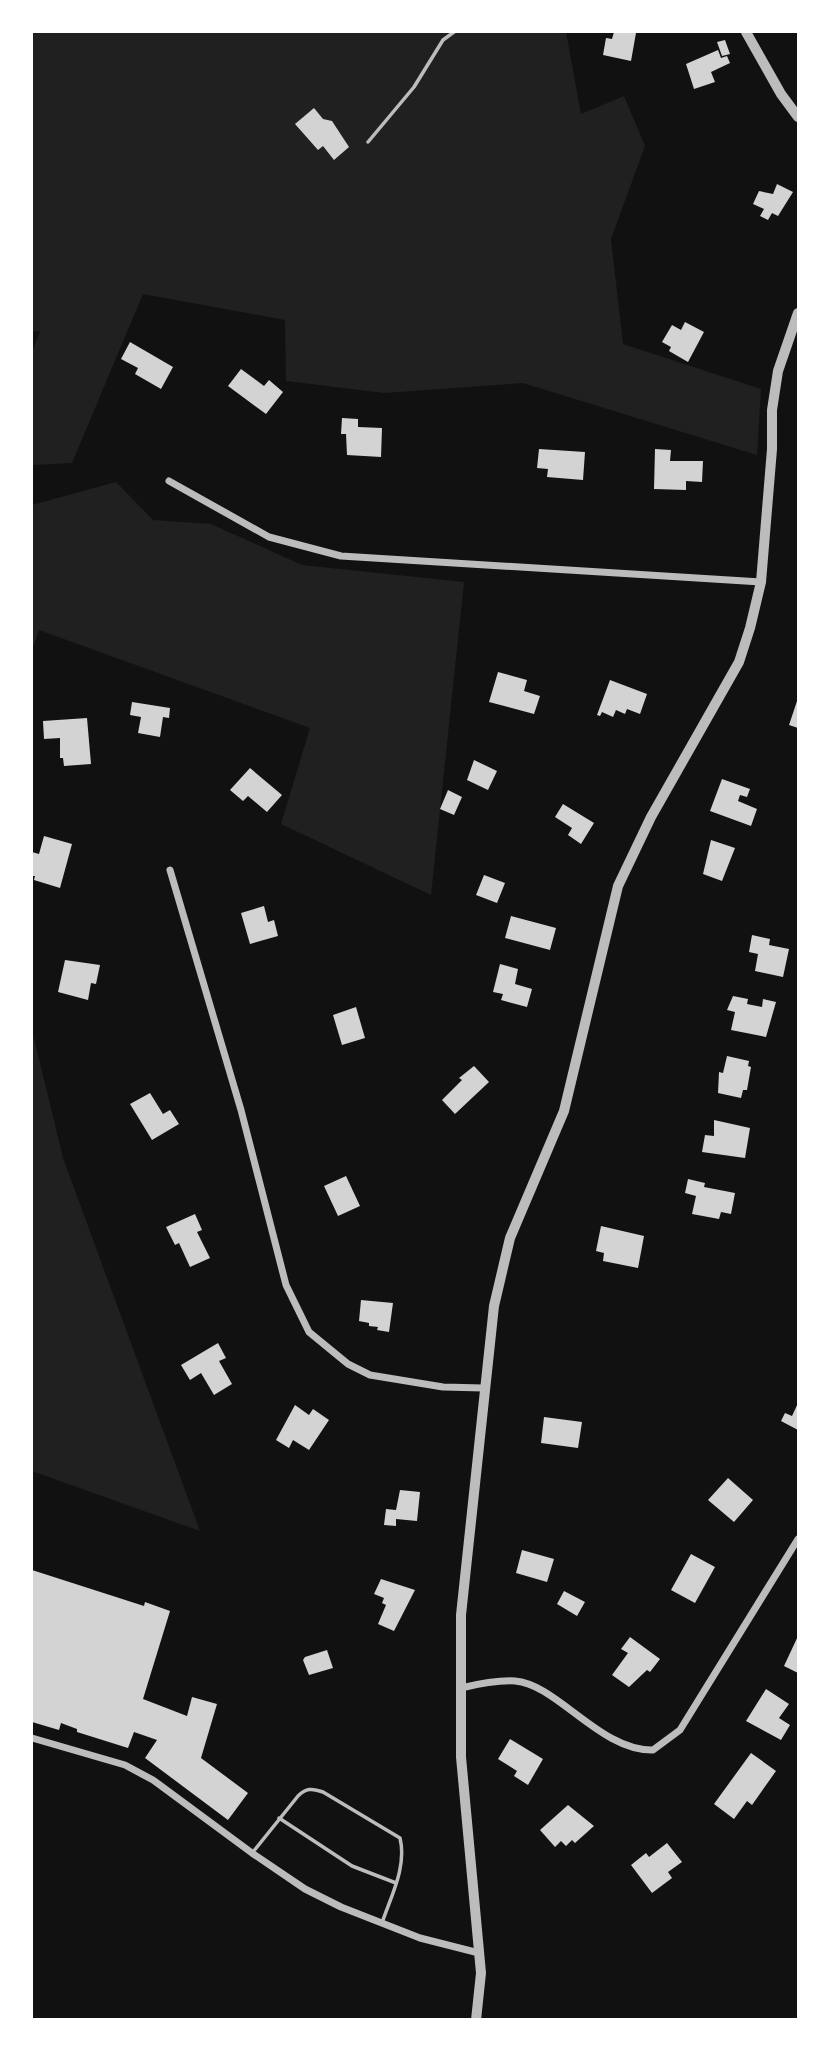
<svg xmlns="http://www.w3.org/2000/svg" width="830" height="2051" font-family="'Open Sans',sans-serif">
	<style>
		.green { fill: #202020 }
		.building { fill: #d3d3d3 }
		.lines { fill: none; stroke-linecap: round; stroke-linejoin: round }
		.service { stroke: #bcbcbc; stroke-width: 3.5 }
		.minor { stroke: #bcbcbc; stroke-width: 7 }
		.tertiary { stroke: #bcbcbc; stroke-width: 10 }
	</style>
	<rect width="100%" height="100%" fill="#111"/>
	<path class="green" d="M32,32H566L581,114L624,96L645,146L611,239L623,344L761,389L757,455L523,383L384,393L286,381L285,320L143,294L72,463L32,465V352L40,331H32Z
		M116,482L153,520L211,524L302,565L464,582L431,895L281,824L310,728L39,630L32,650V505Z
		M32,1030L63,1158L200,1531L32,1471Z"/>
	<path class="building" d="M614,32L636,33L631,61L603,55L606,38L612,39Z
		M725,40L730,54L722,56L717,42Z
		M718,50L721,58L727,56L730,63L711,72L715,82L694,89L686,64Z
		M314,108L323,119L332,121L349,147L334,160L323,146L318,150L295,124Z
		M777,184L793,192L778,216L772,213L768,220L760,216L764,209L753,204L759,191L773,194Z
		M685,322L704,332L688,362L669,351L671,347L662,342L672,325L681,330Z
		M130,342L173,367L161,389L135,374L138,368L121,359Z
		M241,369L264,386L269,380L283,392L266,414L228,386Z
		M342,418L358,419V427L382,428L381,457L347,455L346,434H341Z
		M539,449L585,452L583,480L547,477L548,469L537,468Z
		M655,449L671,450L670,461H703L702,482L686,481V490L654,489Z
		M498,672L527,680L524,691L540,696L534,714L489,702Z
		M610,680L647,694L640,714L627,709L625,714L616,710L613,717L602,712L600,716L597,715Z
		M798,698V728L789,725Z
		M132,702L170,708L169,718L163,717L160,737L138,733L141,717L130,715Z
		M87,718L91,764L64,766L63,758H60V738L44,739L43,721Z
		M474,760L497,771L488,790L467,780Z
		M250,768L282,795L267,812L248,796L243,801L230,790Z
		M722,779L750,789L747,797L740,795L738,801L757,809L751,826L710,811Z
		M448,790L462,797L454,815L440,809Z
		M563,804L594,823L581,844L568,835L572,828L555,817Z
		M44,836L72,844L60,888L34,880L35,876H32V852L39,854Z
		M711,840L735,848L722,881L703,874Z
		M484,875L505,883L497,903L476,895Z
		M264,906L268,922L274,920L278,936L250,944L241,913Z
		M511,916L556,928L550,950L505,938Z
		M752,935L770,939L769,945L789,949L783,977L755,971L758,954L749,952Z
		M65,960L100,965L96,984L91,983L88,1000L58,992Z
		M500,964L518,969L515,984L532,989L527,1007L501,1000L503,994L493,992Z
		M733,996L748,999L747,1004L762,1007L763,999L776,1002L766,1037L731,1030L735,1012L727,1010Z
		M356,1007L365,1038L342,1045L333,1015Z
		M727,1056L749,1061L748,1066L751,1067L747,1090H743L741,1098L718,1093L719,1072L723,1073Z
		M474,1066L489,1082L455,1114L442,1100L462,1080L459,1078Z
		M150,1093L163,1114L170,1110L179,1124L152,1140L130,1104Z
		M714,1120L750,1128L745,1158L702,1152L705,1135L714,1136Z
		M346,1176L360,1206L338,1216L324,1186Z
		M688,1179L705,1183L704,1187L735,1193L731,1214L721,1212L719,1219L692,1214L696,1196L685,1193Z
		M195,1214L202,1230L197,1232L210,1258L190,1267L179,1243L175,1245L166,1227Z
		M601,1226L644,1236L638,1268L603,1261L604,1253L596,1251Z
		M361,1300L393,1303L389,1332L377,1330L378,1327L369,1326V1323L359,1321Z
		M218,1343L226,1358L219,1361L232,1384L214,1395L201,1373L190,1380L181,1365Z
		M798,1403V1430L781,1421L785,1413L792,1416Z
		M295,1405L309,1415L313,1409L329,1420L309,1450L293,1440L289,1448L276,1440Z
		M544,1417L582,1422L578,1448L541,1443Z
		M728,1478L753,1500L734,1522L708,1500Z
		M400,1490L420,1492L417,1521L396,1519V1526L384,1525L386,1509L396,1510Z
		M522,1550L554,1559L547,1582L516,1573Z
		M691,1554L715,1567L695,1603L671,1590Z
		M32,1570L144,1606L145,1602L170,1611L143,1699L187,1716L192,1697L217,1704L201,1758L248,1793L228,1820L145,1758L157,1740L134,1732L128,1748L77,1732V1729L61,1723L59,1730L32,1722Z
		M381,1579L415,1590L394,1631L378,1624L386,1605L382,1603L384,1598L374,1594Z
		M564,1591L585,1602L577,1616L557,1604Z
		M798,1636V1673L784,1666Z
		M630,1637L660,1659L650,1672L647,1670L629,1687L612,1675L628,1653L621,1649Z
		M327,1650L333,1668L309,1675L303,1660L305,1657Z
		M766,1689L789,1704L779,1718L790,1725L781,1740L746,1721Z
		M510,1739L543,1759L528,1785L514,1776L517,1771L498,1759Z
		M751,1753L776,1771L752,1805L747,1801L734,1819L714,1804Z
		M568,1805L594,1826L575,1843L572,1840L566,1846L561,1841L555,1847L540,1830Z
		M667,1843L682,1862L668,1872L672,1878L652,1893L631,1865L646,1853L649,1857Z"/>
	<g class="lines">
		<path class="service" d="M368,142L414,87L443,40L454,32
			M279,1818L352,1866L396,1883
			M253,1852L298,1796C306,1788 312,1788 323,1792L400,1838C407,1867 391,1896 382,1923"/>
		<path class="minor" d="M169,481L269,537L341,556L761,582
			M170,870L241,1110L286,1285L309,1332L348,1364L370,1375L443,1387L483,1388
			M461,1688C478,1684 497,1680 515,1681C557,1684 600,1751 653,1750L680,1730L798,1539
			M32,1738L125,1765L153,1780L252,1853L305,1889L341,1907L420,1938L479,1953"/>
		<path class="tertiary" d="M746,32L781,94L798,117
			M476,2020L481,1973L461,1757V1615L494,1306L510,1238L564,1111L618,886L651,817L739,662L750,628L761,582L772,449V410L778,371L798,313"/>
	</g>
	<rect width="830" height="2051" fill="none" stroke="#ffffff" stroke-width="66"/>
</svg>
